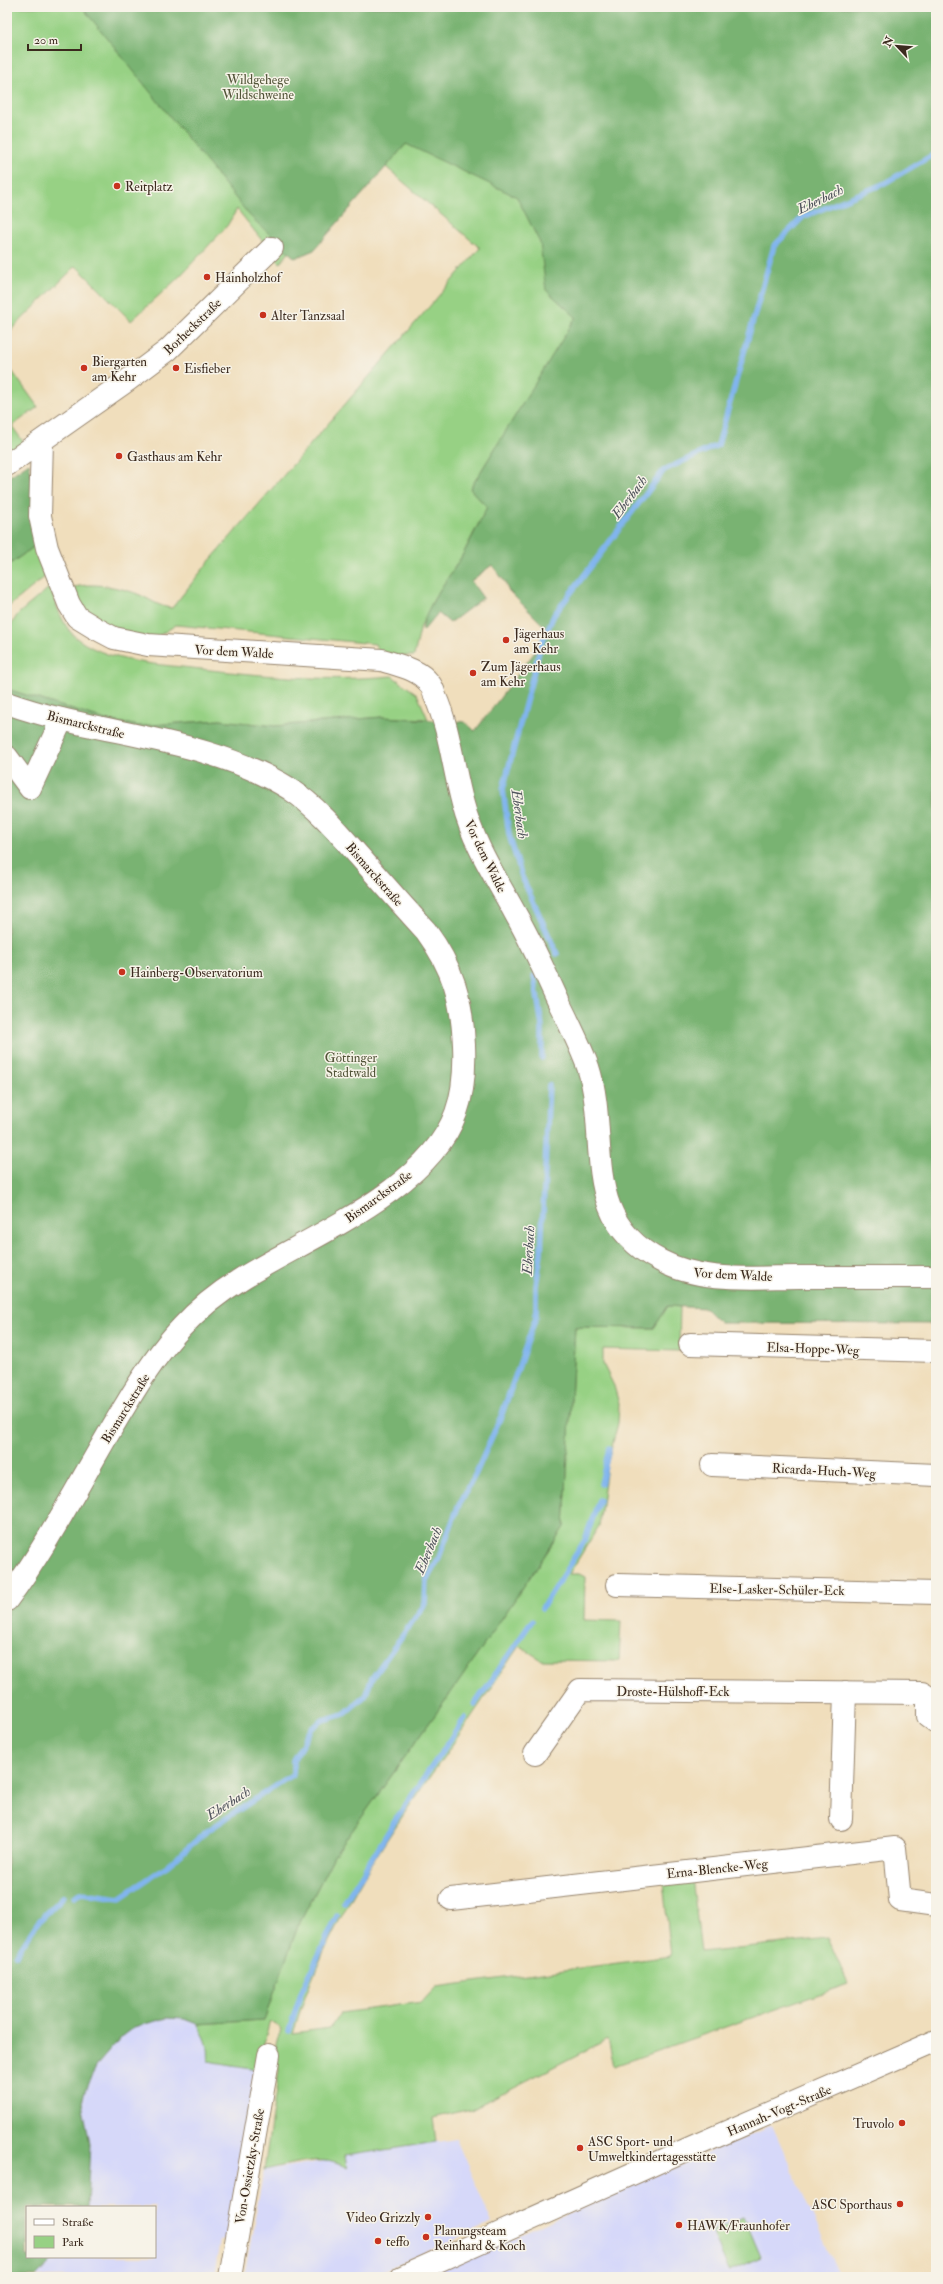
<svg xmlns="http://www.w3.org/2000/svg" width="943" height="2284" font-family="'IM FELL Double Pica',serif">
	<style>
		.built { fill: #d6d8f9 }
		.green { fill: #97d184; stroke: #697e51 }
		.forest { fill: #79b372; stroke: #5a6e48 }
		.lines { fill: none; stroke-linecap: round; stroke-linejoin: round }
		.stream { stroke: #81b5ee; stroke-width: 5.5 }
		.minor-casing { stroke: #96846d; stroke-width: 24 }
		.minor { stroke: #fff; stroke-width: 22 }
		.poi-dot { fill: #c8321e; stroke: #f7f3e8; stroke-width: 1.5 }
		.labels { text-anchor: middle; stroke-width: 3; stroke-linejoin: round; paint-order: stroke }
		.park-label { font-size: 13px; fill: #525438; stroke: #f7f3e8 }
		.poi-label { font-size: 13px; fill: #3b2a1e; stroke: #f7f3e8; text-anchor: start }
		.street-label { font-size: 13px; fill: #3b2a1e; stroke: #f7f3e8 }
		.water-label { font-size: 14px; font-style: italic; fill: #50545c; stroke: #f7f3e8 }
	</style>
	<rect width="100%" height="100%" fill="#f7f3e8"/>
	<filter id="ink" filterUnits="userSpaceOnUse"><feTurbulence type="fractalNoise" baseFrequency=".025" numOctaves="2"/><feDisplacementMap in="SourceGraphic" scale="8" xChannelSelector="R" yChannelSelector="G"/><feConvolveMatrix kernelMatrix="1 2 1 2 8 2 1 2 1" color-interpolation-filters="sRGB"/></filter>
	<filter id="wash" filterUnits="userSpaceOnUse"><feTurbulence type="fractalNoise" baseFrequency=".012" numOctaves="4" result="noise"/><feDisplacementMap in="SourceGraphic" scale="16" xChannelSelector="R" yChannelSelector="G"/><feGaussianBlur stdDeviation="0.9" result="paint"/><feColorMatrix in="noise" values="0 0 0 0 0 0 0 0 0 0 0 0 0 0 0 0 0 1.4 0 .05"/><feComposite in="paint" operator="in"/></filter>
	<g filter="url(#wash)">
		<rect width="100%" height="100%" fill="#f0debc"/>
		<path class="built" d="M167,2018L184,2019L197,2024L270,2021L257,2069L226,2240L220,2239L214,2277H36L55,2257H155V2207H87L90,2144L82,2102L88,2082L98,2064L122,2036L134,2027Z
			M772,2125L840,2277H423Z
			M456,2139L492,2223L368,2277H244L264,2170L324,2161L338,2163L346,2168L345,2156Z"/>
		<path class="green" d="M7,7H936L546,290L577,317L470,489L487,507L462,556L434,599L421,626L414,656L380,655L375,644L176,625L155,638L137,636L92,619L72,594L75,587C91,582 119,587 135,593C149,598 158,607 172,608L207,564L480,248L386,167L406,144L378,149L280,263L237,209L227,226L178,278L131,321L76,266L7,334Z
			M7,364L38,407L12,426L24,443L12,452L7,450Z
			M35,546L46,576L7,608V566Z
			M50,587C56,604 63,629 79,640C114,664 159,664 201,669C265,676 328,682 392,676L417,694L428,719L382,717L275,726L220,720L139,726L101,719L7,689V631L18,614Z
			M668,1306L680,1307L679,1351L603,1349V1364L614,1386L619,1404L618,1423L607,1466L599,1526L569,1574H579L585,1577L584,1620L621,1621L619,1661L542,1660L519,1646C494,1683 469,1721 443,1758C381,1845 324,1930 293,2033L330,2028L340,2013L422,2002L436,1987L671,1956L663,1882L692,1877L701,1952L828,1938L848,1984L614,2066L608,2039L471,2109L433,2118L436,2142L345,2156L347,2168C323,2153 289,2165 264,2170L279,2070L275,2052L281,2029L270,2021L257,2069L208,2061C210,2046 205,2036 197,2024L264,2020L298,1926L334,1856L460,1680L564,1527L575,1327L654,1328Z
			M744,2217L761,2257L729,2271L712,2231Z"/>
		<path class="forest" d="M82,7H936V1324L720,1323L705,1308L668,1306L654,1328L575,1327L564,1527L460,1680L334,1856L298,1926L264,2020L197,2024L184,2019L167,2018L134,2027L122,2036L98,2064L88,2082L82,2102L90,2144L87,2207H27V2257H55L36,2277H7V689L101,719L139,726L220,720L275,726L382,717L465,722L475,731L550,632L508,590L505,582L492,565L471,581L483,598L450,623L438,613L423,631C419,615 453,572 462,556C471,540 479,523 487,507L470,489L576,317L546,290L540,243L517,197L406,144L314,250L295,258L250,216Z
			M29,463L34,487L35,546L7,566V478Z"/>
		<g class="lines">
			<path class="stream" d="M557,954L522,877L509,835L503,789L541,644L554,615L664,470L718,445L774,246L803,217L883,184L936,153
				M534,976L542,1026V1058
				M601,1484L609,1448
				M542,1608L585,1540L599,1500
				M475,1704L532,1621
				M74,1897L81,1893L120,1898L167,1866L207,1831L293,1774V1760L312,1728L323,1720L344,1714L365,1696L372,1678L425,1604L426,1581L438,1560L458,1507L476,1473L502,1414L536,1317V1286L541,1253L549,1085
				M344,1903L398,1816L465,1718
				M16,1955L38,1922L64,1896
				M289,2031L301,1993L337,1916"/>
		</g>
	</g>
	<g filter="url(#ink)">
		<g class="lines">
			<g class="minor-casing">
				<path id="minor" d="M42,441L40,516L47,548L69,604L77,617L95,628L114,638L148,645L382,660C397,665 419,669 429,683C432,686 434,692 435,696C450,730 453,768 463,804C473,843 496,878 515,913C532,943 546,974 560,1005C570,1025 580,1045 588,1067C611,1138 577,1218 661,1261C702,1283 755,1277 800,1277C845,1277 891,1277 936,1277
					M7,465L128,380L168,350L272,248
					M7,703C99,736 205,736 290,789C317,807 338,832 359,856C381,881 403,906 426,931C453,968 462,999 464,1045C465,1068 464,1091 456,1113C428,1191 306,1238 241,1279C220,1292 198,1309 181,1328C159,1351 141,1379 125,1406C85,1471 52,1539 7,1600
					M7,757L30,788L62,719
					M690,1344L936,1351
					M712,1465L936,1475
					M617,1585L936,1593
					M535,1754L580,1690L922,1693L928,1697V1716L936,1722
					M841,1819L845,1692
					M451,1899L895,1848L900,1900L936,1905
					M230,2277L269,2055
					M402,2277L692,2147L936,2041"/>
			</g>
			<use href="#minor" class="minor"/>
		</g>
	</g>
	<g class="poi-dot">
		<circle cx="117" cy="186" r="4"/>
		<circle cx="207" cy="277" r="4"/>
		<circle cx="263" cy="315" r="4"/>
		<circle cx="84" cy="368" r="4"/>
		<circle cx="176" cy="368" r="4"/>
		<circle cx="119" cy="456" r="4"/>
		<circle cx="506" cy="640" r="4"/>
		<circle cx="473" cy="673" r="4"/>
		<circle cx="122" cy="972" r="4"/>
		<circle cx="902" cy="2123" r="4"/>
		<circle cx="580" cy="2148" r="4"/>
		<circle cx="900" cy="2204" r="4"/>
		<circle cx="428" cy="2217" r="4"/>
		<circle cx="679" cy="2225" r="4"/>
		<circle cx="426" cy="2237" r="4"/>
		<circle cx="378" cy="2241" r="4"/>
	</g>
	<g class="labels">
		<g class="park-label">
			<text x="258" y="84">Wildgehege<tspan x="258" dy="15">Wildschweine</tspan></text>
			<text x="351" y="1062">Göttinger<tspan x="351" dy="15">Stadtwald</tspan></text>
		</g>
		<g class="poi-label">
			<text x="125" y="191">Reitplatz</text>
			<text x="215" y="282">Hainholzhof</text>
			<text x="271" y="320">Alter Tanzsaal</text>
			<text x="92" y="366">Biergarten<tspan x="92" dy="15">am Kehr</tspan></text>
			<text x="184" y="373">Eisfieber</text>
			<text x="127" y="461">Gasthaus am Kehr</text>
			<text x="514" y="638">Jägerhaus<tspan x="514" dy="15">am Kehr</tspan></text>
			<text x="481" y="671">Zum Jägerhaus<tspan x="481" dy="15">am Kehr</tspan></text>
			<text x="130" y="977">Hainberg-Observatorium</text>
			<text x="894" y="2128" text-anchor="end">Truvolo</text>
			<text x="588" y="2146">ASC Sport- und<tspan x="588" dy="15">Umweltkindertagesstätte</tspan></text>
			<text x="892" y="2209" text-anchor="end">ASC Sporthaus</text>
			<text x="420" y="2222" text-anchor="end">Video Grizzly</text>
			<text x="687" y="2230">HAWK/Fraunhofer</text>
			<text x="434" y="2235">Planungsteam<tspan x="434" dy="15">Reinhard &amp; Koch</tspan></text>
			<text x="386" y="2246">teffo</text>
		</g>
		<g class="street-label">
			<text transform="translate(192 326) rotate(-44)" y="5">Borheckstraße</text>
			<text transform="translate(234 651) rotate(3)" y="5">Vor dem Walde</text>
			<text transform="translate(86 724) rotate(14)" y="5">Bismarckstraße</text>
			<text transform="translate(486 856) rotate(64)" y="5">Vor dem Walde</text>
			<text transform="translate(375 874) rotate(49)" y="5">Bismarckstraße</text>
			<text transform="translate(378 1196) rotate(-36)" y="5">Bismarckstraße</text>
			<text transform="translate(733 1274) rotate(3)" y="5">Vor dem Walde</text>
			<text transform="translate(813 1348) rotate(2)" y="5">Elsa-Hoppe-Weg</text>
			<text transform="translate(125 1408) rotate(-58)" y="5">Bismarckstraße</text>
			<text transform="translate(824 1470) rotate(3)" y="5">Ricarda-Huch-Weg</text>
			<text transform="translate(777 1589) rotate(1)" y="5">Else-Lasker-Schüler-Eck</text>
			<text x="673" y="1696">Droste-Hülshoff-Eck</text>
			<text transform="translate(717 1868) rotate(-6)" y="5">Erna-Blencke-Weg</text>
			<text transform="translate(779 2110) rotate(-23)" y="5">Hannah-Vogt-Straße</text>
			<text transform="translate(249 2166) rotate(-80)" y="5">Von-Ossietzky-Straße</text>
		</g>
		<g class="water-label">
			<text transform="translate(820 199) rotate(-26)" y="5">Eberbach</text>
			<text transform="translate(629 497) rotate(-53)" y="5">Eberbach</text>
			<text transform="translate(520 814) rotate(82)" y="5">Eberbach</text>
			<text transform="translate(528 1250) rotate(-87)" y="5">Eberbach</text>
			<text transform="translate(428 1550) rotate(-67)" y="5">Eberbach</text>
			<text transform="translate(228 1803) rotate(-33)" y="5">Eberbach</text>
		</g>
	</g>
	<rect width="943" height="2284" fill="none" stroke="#f7f3e8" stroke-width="24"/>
	<rect x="26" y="2206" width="130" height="52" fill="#f7f3e8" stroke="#aca397"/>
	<rect x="34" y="2219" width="20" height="6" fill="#ffffff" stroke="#aca397"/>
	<text x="62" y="2226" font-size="12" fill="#3b2a1e">Straße</text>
	<rect x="34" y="2236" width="20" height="12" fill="#97d184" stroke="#aca397"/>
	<text x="62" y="2246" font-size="12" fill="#3b2a1e">Park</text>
	<g transform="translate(897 46) rotate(296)" stroke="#f7f3e8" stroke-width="3" paint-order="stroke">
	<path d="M0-3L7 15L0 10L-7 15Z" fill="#3b2a1e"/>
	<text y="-6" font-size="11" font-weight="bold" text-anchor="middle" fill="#3b2a1e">N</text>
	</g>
	<path d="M28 44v6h53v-6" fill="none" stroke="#3b2a1e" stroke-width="2"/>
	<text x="34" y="44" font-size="12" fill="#3b2a1e" stroke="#f7f3e8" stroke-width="3" paint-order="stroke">20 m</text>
</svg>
